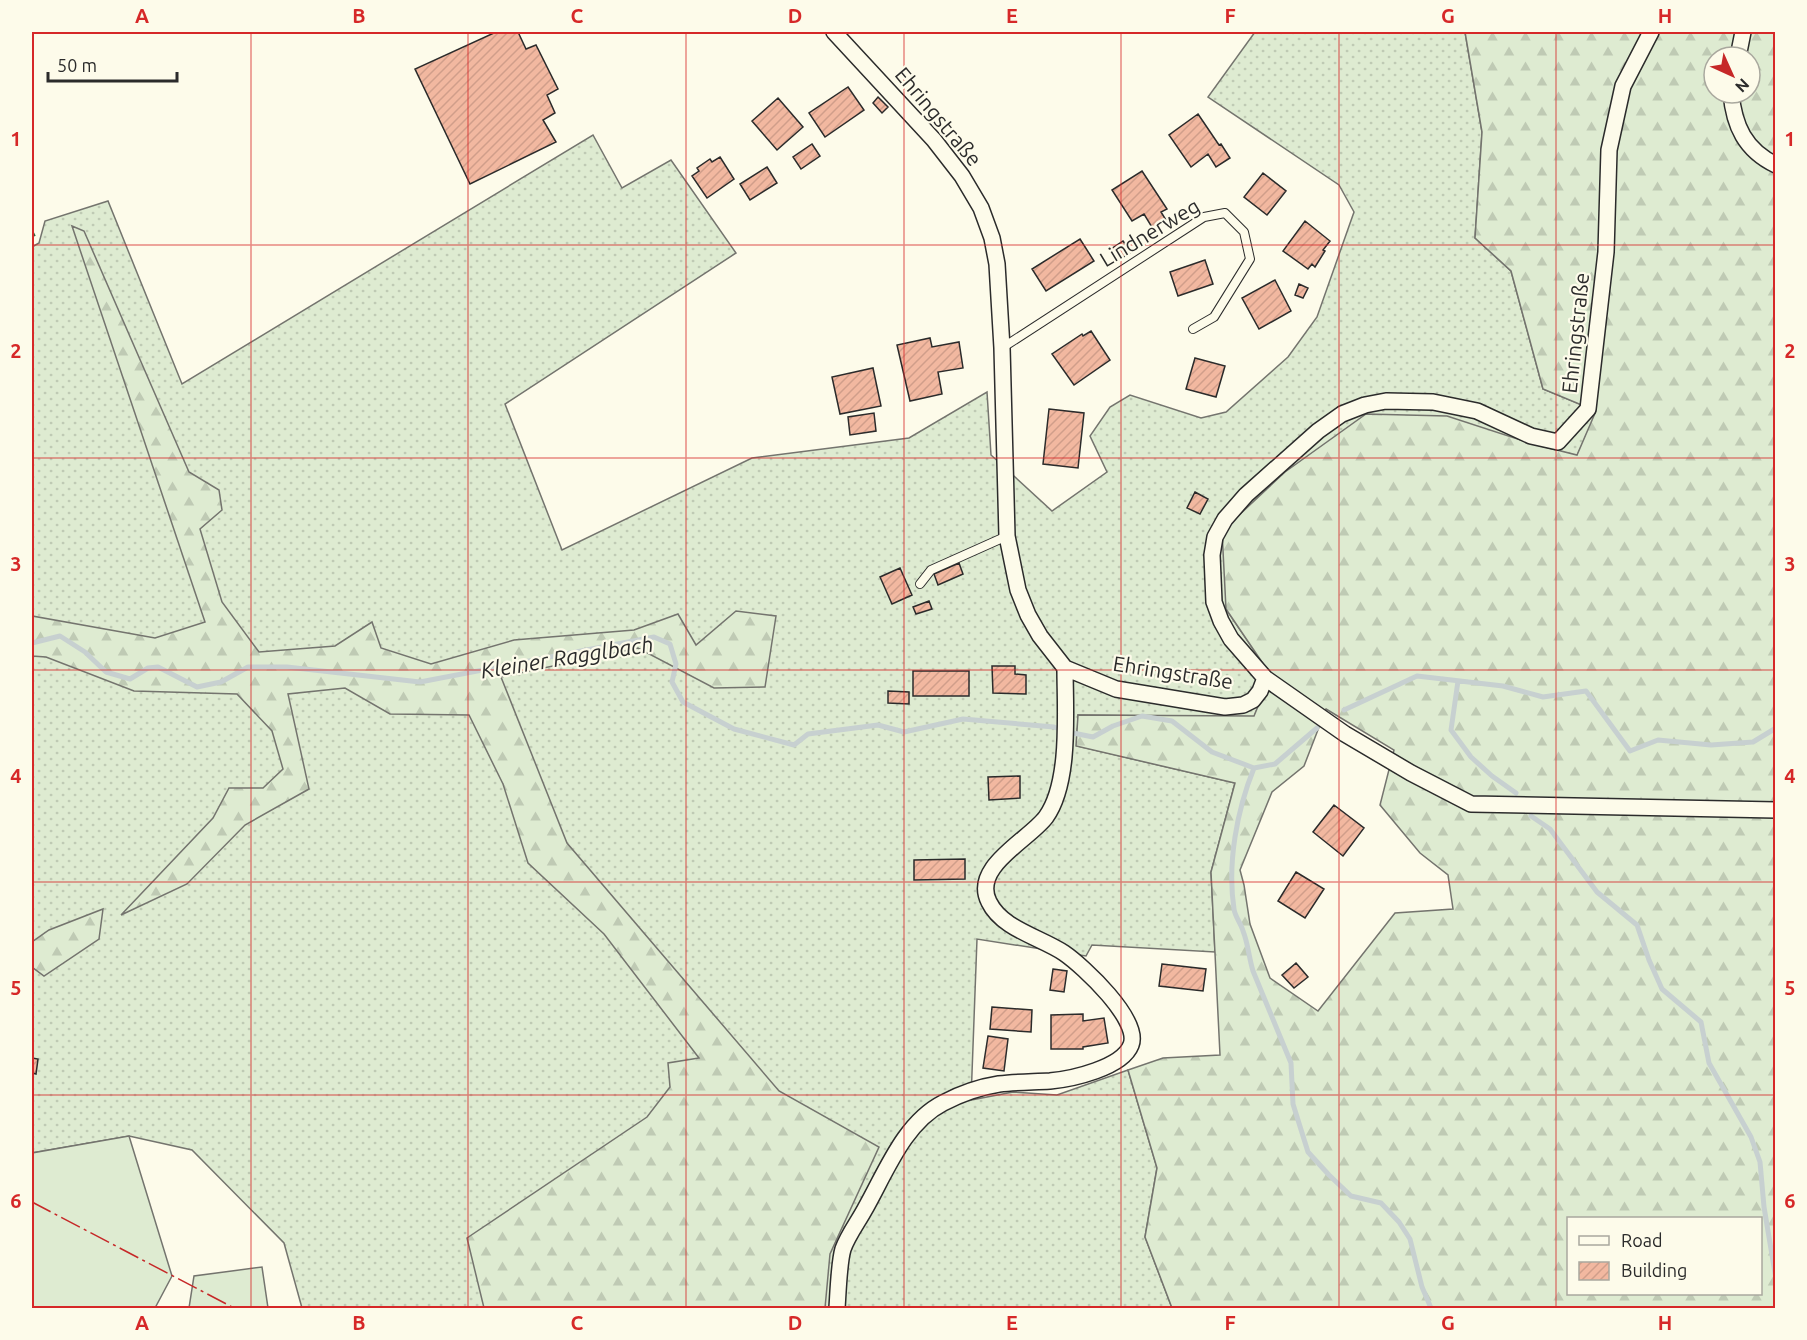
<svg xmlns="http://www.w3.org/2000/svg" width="1807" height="1340" font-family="Ubuntu,sans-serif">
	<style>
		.grass { fill: url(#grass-dots); stroke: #74746e; stroke-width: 1.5 }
		.forest { fill: url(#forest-firs); stroke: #74746e; stroke-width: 1.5; fill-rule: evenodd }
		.pitch { fill: #deebd1; stroke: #74746e; stroke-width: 1.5 }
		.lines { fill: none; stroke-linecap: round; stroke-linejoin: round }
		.stream { stroke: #c7d0d0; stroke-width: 5 }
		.building { fill: url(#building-hatch); stroke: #2b2b2b; stroke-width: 1.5 }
		.lane-casing { stroke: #2b2b2b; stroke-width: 10 }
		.street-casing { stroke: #2b2b2b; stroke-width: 18 }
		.lane { stroke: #fdfbea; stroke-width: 8 }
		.street { stroke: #fdfbea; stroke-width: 15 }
		.hedge { stroke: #34623c; stroke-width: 4.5; stroke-dasharray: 3 4.5; stroke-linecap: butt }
		.power { stroke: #c62828; stroke-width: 1.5; stroke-dasharray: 21 4.5 3 4.5; stroke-linecap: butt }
		.grid { fill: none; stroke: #d62828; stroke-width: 1.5; stroke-opacity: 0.55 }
		.labels { text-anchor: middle; stroke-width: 4.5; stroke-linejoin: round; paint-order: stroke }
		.street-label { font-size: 21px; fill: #2b2b2b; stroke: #fdfbea }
		.water-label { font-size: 22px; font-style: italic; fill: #2b2b2b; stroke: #fdfbea }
		.neatline { fill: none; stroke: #d62828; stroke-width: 2 }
		.grid-label { font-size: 20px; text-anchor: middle; font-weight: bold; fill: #d62828 }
	</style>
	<defs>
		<pattern id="grass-dots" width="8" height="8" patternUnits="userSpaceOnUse" patternTransform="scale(1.5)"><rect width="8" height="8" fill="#deebd1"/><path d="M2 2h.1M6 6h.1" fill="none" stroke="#bfcab4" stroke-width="1.8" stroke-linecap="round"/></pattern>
		<pattern id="forest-firs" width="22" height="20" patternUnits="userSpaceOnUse" patternTransform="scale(1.5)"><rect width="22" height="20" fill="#deebd1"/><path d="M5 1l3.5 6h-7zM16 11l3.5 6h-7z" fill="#bfcab4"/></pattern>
		<pattern id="building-hatch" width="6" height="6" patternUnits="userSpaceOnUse" patternTransform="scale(1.5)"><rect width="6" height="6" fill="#f2b8a0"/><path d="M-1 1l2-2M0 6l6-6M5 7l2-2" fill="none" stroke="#d09e8a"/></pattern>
	</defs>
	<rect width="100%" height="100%" fill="#fdfbea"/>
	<path class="grass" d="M1255,32H1465L1482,132L1475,238L1511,271L1543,389L1597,411L1577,456L1533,444L1226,609L1264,665L1261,699L1254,717L1078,715L1077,746L1235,783L1211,872L1215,952L1092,945L1086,956L977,939L971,1100L1013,1092L1057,1095L1128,1070L1157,1168L1145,1237L1172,1308H302L284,1243L192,1150L129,1136L32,1153V247L39,243L45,221L108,201L182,384L593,135L622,188L671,160L736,253L505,404L562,550L752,458L909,438L987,392L991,455L1052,511L1107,472L1090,436L1110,407L1130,395L1201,418L1226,412L1288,357L1317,317L1354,212L1339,185L1208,97Z"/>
	<path class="forest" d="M1465,32H1775V1308H1172L1145,1237L1157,1168L1128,1070L1163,1058L1220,1055L1211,872L1235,783L1076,746L1078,715L1254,716L1261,699L1264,665L1226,609L1222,531L1285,472L1366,414L1447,416L1533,444L1577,455L1596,411L1543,389L1511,271L1475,238L1482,132ZM1714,57H1750V93H1714ZM1326,709L1394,750L1380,805L1420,853L1448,875L1453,909L1395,913L1318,1011L1270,978L1250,924L1244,885L1240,870L1272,792L1304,766ZM1568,1218H1760V1294H1568Z
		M72,226L84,231L189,472L219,490L222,510L200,529L222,602L259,652L335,646L372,622L381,648L431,664L514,640L634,630L678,614L696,645L736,611L776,616L765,687L714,688L638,648L501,677L567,843L779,1091L879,1147L830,1254L825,1308H484L467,1238L647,1117L670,1087L668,1063L699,1058L604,934L528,863L503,784L469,715L390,714L345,688L288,694L309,789L245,825L187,884L121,915L213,818L229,788H263L283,769L272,731L237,694L134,691L46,657L32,656V616L155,638L205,622Z
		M103,909L99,939L44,976L32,967V942L49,930Z"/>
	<path class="pitch" d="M129,1136L172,1276L155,1308H32V1153Z
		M262,1267L268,1308H189L194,1276Z"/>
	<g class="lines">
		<path class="stream" d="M32,643L60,636L85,652L106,672L130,679L148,668L158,667L197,687L221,682L248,667H287L420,682L654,637L670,644L676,664L672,682L683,702L734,729L794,745L808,734L878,725L904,732L963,719L1054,727L1068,732L1093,737L1113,726L1142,716L1172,721L1212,752L1254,768L1275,764L1317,728
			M1458,681L1451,730L1471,757L1492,776L1516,793
			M1344,710L1417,676L1503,686L1543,697L1586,691L1630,751L1658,740L1711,745L1753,742L1776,728
			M1254,768C1237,810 1227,863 1234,909C1235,917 1241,923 1243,931C1248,943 1249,958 1253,971L1291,1063L1293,1104L1308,1152L1329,1175L1351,1196L1381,1203L1399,1222L1410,1239L1422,1287L1431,1308
			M1531,816L1550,829L1597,892L1637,925L1649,960L1662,989L1701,1022L1709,1063L1751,1137L1760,1162L1764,1207L1776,1279"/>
	</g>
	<path class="building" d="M496,32H518L526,49L536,45L558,89L547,95L555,113L543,120L556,142L470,184L415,69Z
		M848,87L864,110L825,137L809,113Z
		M878,97L888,107L882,113L873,103Z
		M778,98L803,127L777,150L752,121Z
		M1198,114L1219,145L1221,144L1230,158L1216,167L1208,154L1191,167L1169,135Z
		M812,144L820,156L801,169L793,157Z
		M720,157L734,179L707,198L692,176L699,171L697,168L710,159L712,162Z
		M767,167L777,183L750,200L740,184Z
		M1142,171L1167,209L1161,212L1166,220L1153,229L1144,214L1132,221L1112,190Z
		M1263,173L1286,191L1267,215L1244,197Z
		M1305,221L1330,241L1323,250L1325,251L1315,267L1312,264L1308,269L1283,251Z
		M1080,239L1094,261L1046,291L1032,269Z
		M1123,241L1131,252L1119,260L1111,249Z
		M1205,260L1213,284L1178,296L1170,272Z
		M1275,280L1291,311L1259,329L1242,298Z
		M1299,284L1308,288L1303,298L1295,295Z
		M1091,331L1110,360L1074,385L1052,354L1082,334L1083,336Z
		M930,338L932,347L959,342L963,368L938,372L942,394L910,401L897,345Z
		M1195,358L1225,366L1216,397L1186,389Z
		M873,368L881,406L840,414L832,377Z
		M1049,409L1084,413L1078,468L1043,464Z
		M874,413L876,431L850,435L848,417Z
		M1195,492L1208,499L1200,514L1187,508Z
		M959,563L963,574L938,585L934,574Z
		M900,568L912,595L892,604L880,577Z
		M929,601L932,609L916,614L913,607Z
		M992,666H1015V674L1026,675V694L993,693Z
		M913,671H969V696H913Z
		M888,691L909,692V704L888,703Z
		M1020,776V798L989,800L988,777Z
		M1334,805L1364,828L1343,856L1313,832Z
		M965,859V879L914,880V860Z
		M1296,872L1324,889L1305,918L1278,901Z
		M1296,963L1308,977L1294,988L1282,975Z
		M1162,964L1206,969L1203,991L1159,986Z
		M1053,969L1067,971L1064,992L1050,990Z
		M992,1007L1032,1010L1031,1032L990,1029Z
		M1083,1014V1021L1104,1018L1108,1043L1083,1047V1049H1051V1015Z
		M988,1036L1008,1039L1004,1071L983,1068Z
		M32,1058L38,1059L36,1074L32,1073Z"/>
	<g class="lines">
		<g class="lane-casing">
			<path id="lane" d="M1002,348L1204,217L1225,213L1244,232L1250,259L1214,317L1193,329
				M920,584L931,570L1007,536"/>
		</g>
		<g class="street-casing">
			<path id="street" d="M834,32L934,140L962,176L981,208L992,238L997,264L1002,348L1007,536L1018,590L1028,615L1040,636L1065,668L1116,689L1225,707L1243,705L1253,700L1260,691L1265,678
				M1651,32L1623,86L1609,150L1606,252L1588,409L1558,442L1531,436L1477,411L1433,402L1386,401L1365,405L1342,414L1318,431L1246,495L1225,519L1215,537L1212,555L1214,602L1221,621L1231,639L1265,678L1345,734L1411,773L1471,804L1776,810
				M1738,57L1743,32
				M1731,93C1734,126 1745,150 1776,165
				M837,1308C838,1294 839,1262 843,1249C848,1235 858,1222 865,1209C886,1172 904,1123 943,1103C960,1094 980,1087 999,1084C1016,1082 1033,1082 1050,1081C1072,1079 1122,1068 1131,1045C1141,1020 1083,966 1064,953C1040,937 1002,929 989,902C971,867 1029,840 1046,817C1071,782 1065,710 1065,668"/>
		</g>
		<use href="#lane" class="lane"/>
		<use href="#street" class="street"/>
		<path class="hedge" d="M32,235L38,232"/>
		<path class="power" d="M32,1202L234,1308"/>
	</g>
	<path class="grid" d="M251,32V1308M468,32V1308M686,32V1308M904,32V1308M1121,32V1308M1339,32V1308M1556,32V1308M32,245H1776M32,458H1776M32,670H1776M32,882H1776M32,1095H1776"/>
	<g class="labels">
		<g class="street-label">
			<text transform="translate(938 117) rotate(50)" y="7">Ehringstraße</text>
			<text transform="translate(1150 233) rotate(-31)" y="7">Lindnerweg</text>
			<text transform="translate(1576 333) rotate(-84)" y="7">Ehringstraße</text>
			<text transform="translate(1173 673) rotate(9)" y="7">Ehringstraße</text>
		</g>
		<g class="water-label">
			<text transform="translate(567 657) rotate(-9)" y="8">Kleiner Ragglbach</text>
		</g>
	</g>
	<rect width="1807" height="1340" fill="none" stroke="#fdfbea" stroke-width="66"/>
	<rect x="1567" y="1217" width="195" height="78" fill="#fdfbea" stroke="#a9a89e" stroke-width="1.5"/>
	<rect x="1579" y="1236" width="30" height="9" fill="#fdfbea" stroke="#a9a89e" stroke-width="1.5"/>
	<text x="1621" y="1247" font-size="18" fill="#2b2b2b">Road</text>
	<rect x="1579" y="1262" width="30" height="18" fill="url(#building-hatch)" stroke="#a9a89e" stroke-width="1.5"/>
	<text x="1621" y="1277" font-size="18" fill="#2b2b2b">Building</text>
	<g transform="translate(1732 75) rotate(135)"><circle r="28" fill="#fdfbea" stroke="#a9a89e" stroke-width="1.5"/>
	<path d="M0-4.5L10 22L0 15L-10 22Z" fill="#c62828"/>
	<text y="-9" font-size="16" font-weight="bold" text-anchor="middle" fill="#2b2b2b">N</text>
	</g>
	<path d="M48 72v9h129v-9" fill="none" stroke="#2b2b2b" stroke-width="3"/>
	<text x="57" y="72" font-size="18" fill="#2b2b2b" stroke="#fdfbea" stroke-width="4.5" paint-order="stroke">50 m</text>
	<rect x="33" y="33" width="1741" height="1274" class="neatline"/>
	<g class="grid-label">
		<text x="142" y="23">A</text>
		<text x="359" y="23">B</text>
		<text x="577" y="23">C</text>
		<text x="795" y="23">D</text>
		<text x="1012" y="23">E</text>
		<text x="1230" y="23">F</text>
		<text x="1448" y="23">G</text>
		<text x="1665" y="23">H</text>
		<text x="16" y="146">1</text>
		<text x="1790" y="146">1</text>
		<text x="16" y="358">2</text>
		<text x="1790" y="358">2</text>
		<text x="16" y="571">3</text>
		<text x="1790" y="571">3</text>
		<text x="16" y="783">4</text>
		<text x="1790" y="783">4</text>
		<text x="16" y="995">5</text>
		<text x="1790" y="995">5</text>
		<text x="16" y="1208">6</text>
		<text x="1790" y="1208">6</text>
		<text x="142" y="1330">A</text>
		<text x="359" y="1330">B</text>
		<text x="577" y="1330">C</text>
		<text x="795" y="1330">D</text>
		<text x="1012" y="1330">E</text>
		<text x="1230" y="1330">F</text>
		<text x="1448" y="1330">G</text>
		<text x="1665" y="1330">H</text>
	</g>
</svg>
